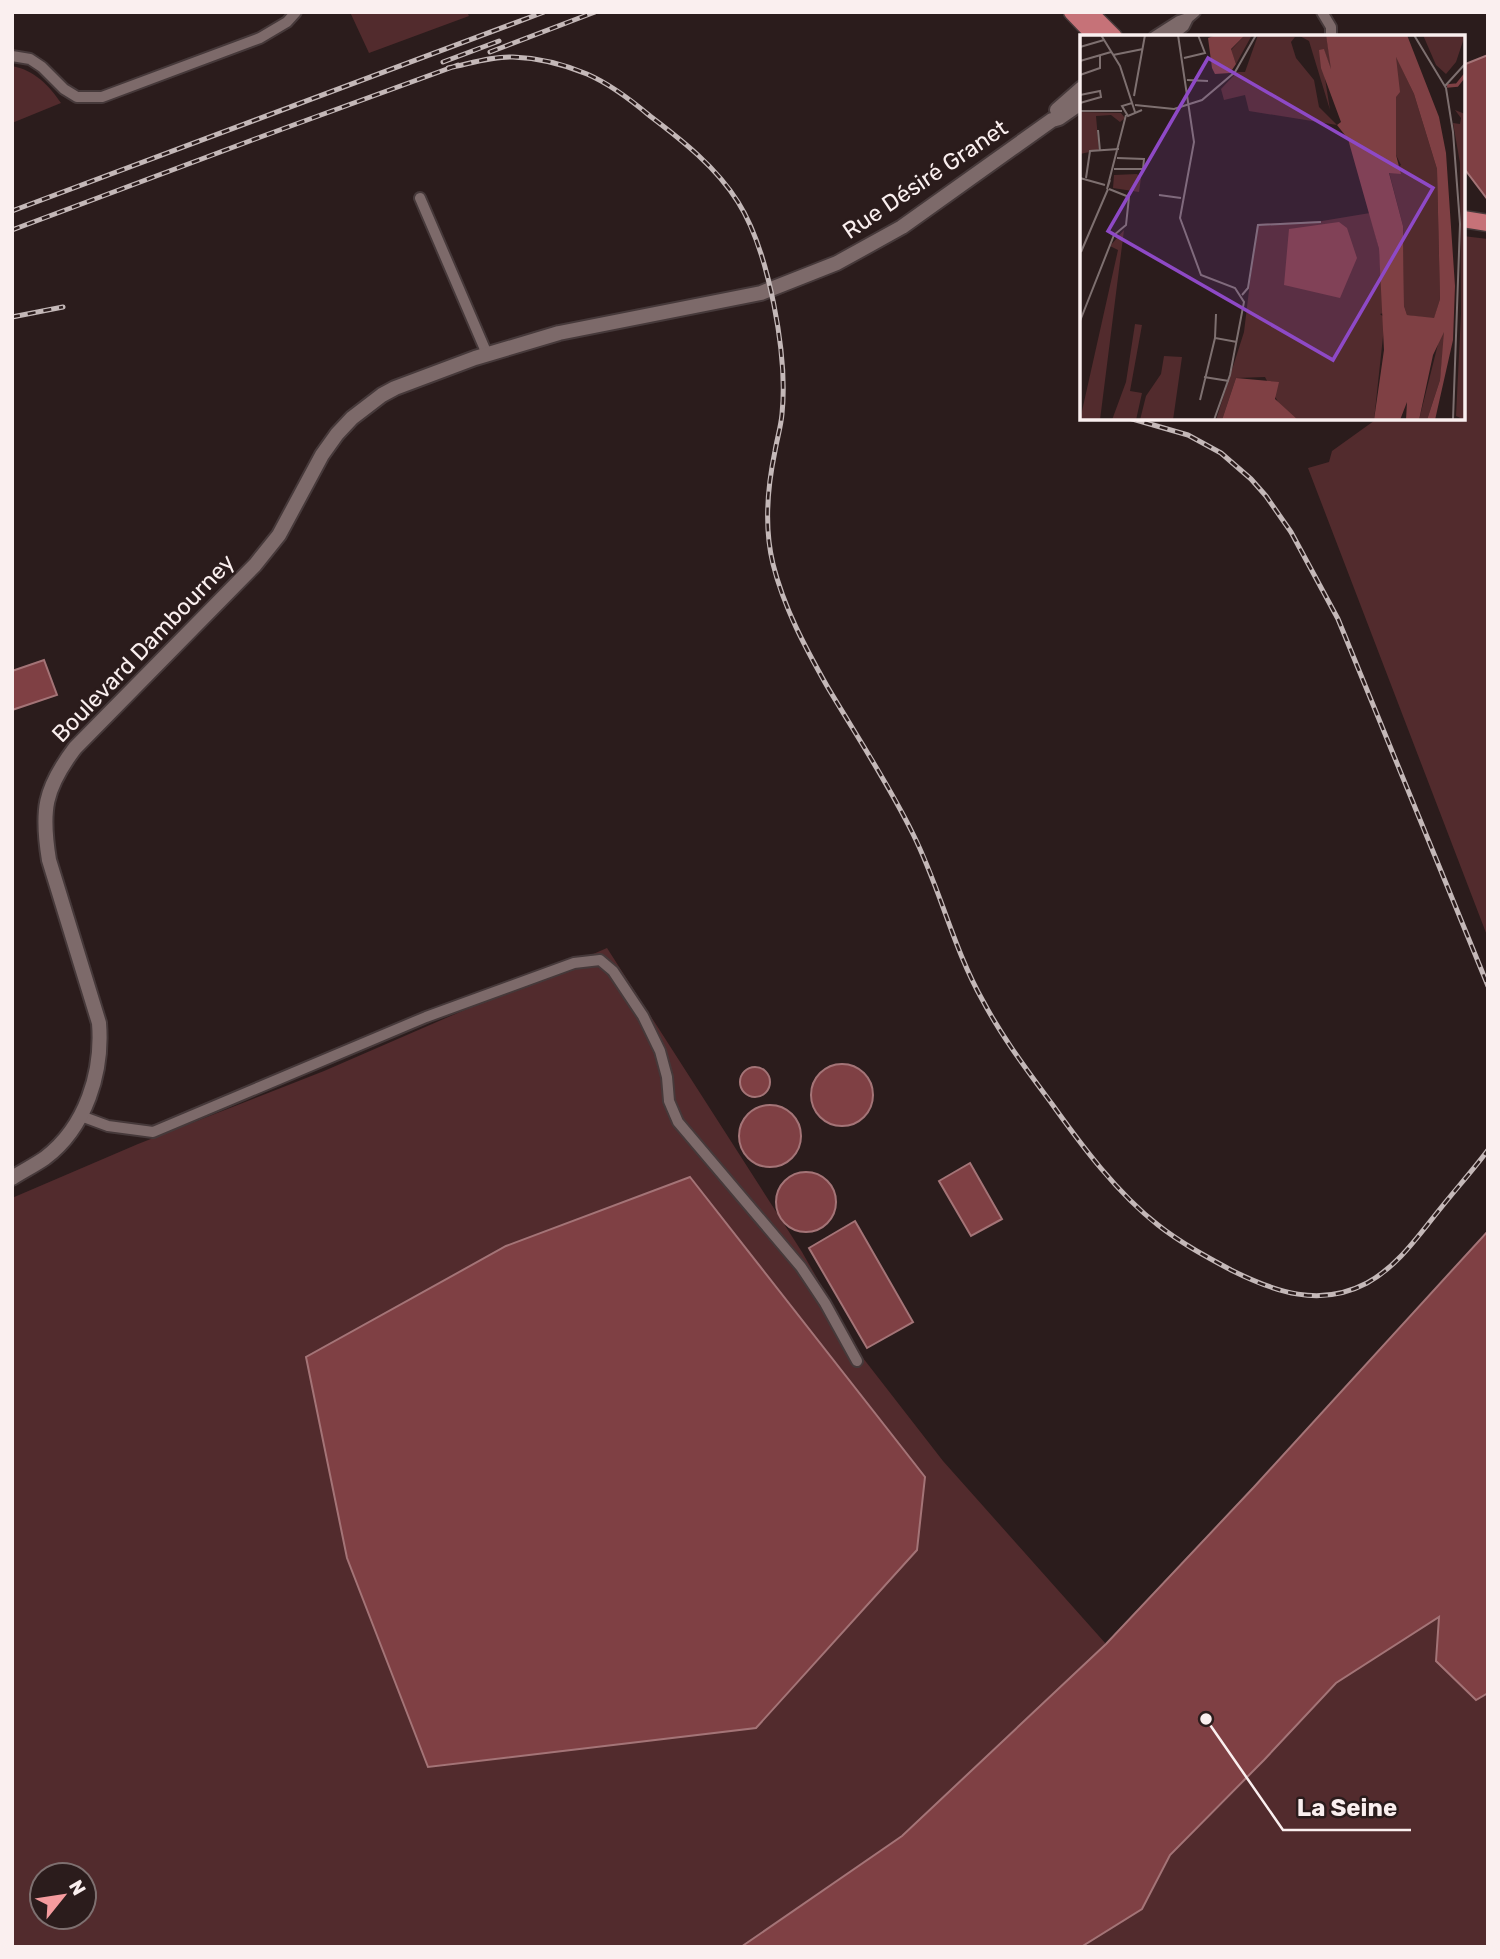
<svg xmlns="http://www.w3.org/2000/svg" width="1500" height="1959" font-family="Rubik,sans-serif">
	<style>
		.green { fill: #522b2d; fill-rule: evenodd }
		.water { fill: #7f4044; stroke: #a47477; stroke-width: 2 }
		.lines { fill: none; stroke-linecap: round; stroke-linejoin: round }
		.street-casing { stroke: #46393a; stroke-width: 14 }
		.secondary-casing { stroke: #46393a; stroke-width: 18 }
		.primary-casing { stroke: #46393a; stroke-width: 19 }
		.street { stroke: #7d6a6a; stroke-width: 10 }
		.secondary { stroke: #7d6a6a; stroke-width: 14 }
		.primary { stroke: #c67278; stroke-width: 16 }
		.rail-casing { stroke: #c4b8b8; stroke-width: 5 }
		.rail { stroke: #2b1c1c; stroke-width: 2.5; stroke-dasharray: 8; stroke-linecap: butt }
		.labels { text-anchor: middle; stroke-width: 5; stroke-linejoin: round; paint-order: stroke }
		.street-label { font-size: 23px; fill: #faefef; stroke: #2b1c1c }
		.inset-river { fill: none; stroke: #7f4044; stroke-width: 3.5 }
		.inset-road { fill: none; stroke: #7e7070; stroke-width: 2 }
		.view { fill: #8e49c6; fill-opacity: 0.15; stroke: #8e49c6; stroke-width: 3.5 }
		.inset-edge { fill: none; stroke: #faefef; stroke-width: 3.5 }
		.leader { fill: none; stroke: #faefef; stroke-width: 2.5 }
		.callout-dot { fill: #faefef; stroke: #2b1c1c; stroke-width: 2.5 }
		.callout-label { font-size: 24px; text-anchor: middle; font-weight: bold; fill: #faefef; stroke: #2b1c1c; stroke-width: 5; stroke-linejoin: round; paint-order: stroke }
	</style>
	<rect width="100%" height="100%" fill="#2b1c1c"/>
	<path class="green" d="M350,12H467L469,16L369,53Z
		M12,66C34,70 49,85 61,103L12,123Z
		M1463,236L1488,239V938L1308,468L1329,462L1332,451L1378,418H1463Z
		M607,948L802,1252L863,1358L943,1461L1106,1644L902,1836L743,1947H12V1198L138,1144L324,1071ZM42,1875H84V1917H42Z
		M1440,1616L1476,1699L1488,1693V1947H1081L1142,1909L1170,1855L1264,1760L1336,1683Z"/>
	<path class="water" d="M1488,55V200L1463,167V65Z
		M44,660L57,695L12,710V671Z
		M811 1095a31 31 0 1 1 62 0a31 31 0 1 1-62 0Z
		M740 1082a15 15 0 1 1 30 0a15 15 0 1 1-30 0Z
		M739 1136a31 31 0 1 1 62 0a31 31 0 1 1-62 0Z
		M970,1163L1002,1219L971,1236L939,1181Z
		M776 1202a30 30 0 1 1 60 0a30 30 0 1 1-60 0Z
		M690,1177L925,1477L917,1550L756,1728L428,1767L347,1558L306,1357L506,1246Z
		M855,1221L913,1322L867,1348L809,1248Z
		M1488,1231V1693L1476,1700L1436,1661L1439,1617L1336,1683L1264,1760L1170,1855L1142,1909L1081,1947H741L902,1836L1106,1644L1254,1487Z"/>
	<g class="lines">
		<g class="street-casing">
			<path id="street" d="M1322,12L1331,27V37
				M1154,37L1179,21L1188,18
				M1170,37L1184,26L1188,18L1195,12
				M12,56L30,59L42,67L64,89L77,97H102L260,38L287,22L296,12
				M420,198L487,354
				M81,1116L108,1126L153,1132L426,1017L574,963L600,960L613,971L643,1016L660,1051L667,1077L669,1101L678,1122L801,1267L825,1303L857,1361"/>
		</g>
		<g class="secondary-casing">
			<path id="secondary" d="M1057,110L1082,88
				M12,1178C23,1171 35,1165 45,1158C86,1127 103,1072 99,1023L49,860C41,811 44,789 75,748L255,565L279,535L322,455L337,434L352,418L382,395L395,388L475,358L559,333L761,293L837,263L902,227L1052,120L1059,118L1082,102"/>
		</g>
		<g class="primary-casing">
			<path id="primary" d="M1072,12L1096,37
				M1089,12L1114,37
				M1463,219L1488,223"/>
		</g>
		<use href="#street" class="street"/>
		<use href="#secondary" class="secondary"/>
		<use href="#primary" class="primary"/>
		<g class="rail-casing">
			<path id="rail" d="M490,52L595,12
				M443,62L499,41
				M448,68C469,64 492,56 513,57C539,58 563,64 587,74C610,84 631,100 650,116C683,141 716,167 738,202C769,251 788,356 782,414C781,426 777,439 775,451C767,489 764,527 773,564C784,608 805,647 827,686C856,735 888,783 913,834C940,888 953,948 983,1001C1002,1037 1027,1070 1052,1104C1082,1146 1117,1193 1158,1225C1181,1243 1205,1256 1231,1270C1275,1292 1320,1308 1367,1283C1398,1266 1418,1236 1440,1209C1456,1189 1473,1170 1488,1150
				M12,211L544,12
				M12,230L255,139L458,65
				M12,317L63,307
				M1129,418L1188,435L1221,453L1251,479L1266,496L1291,532L1338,619L1488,986"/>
		</g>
		<use href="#rail" class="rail"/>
	</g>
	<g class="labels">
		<g class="street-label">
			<text transform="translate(925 179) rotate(-34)" y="8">Rue Désiré Granet</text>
			<text transform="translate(143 648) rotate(-46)" y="8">Boulevard Dambourney</text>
		</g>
	</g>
	<g transform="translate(1080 35)">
		<rect width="385" height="385" fill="#2b1c1c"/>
		<path d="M165,0H172L156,29L151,15ZM178,0L215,2L211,7L216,23L234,45L239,72L257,90L169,76L165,60L144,65L141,54L157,37H165ZM218,0H246L251,29V35L244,15V37L250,75L229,6ZM343,0H385L376,27L366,39L356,30ZM316,21L334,59L357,134L360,264L354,284L327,280L324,271L323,191L309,137L321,130L316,120ZM375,75L385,79V385L376,381L381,279L380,128L373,88L380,89L381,83ZM0,77L41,78L45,83L40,87L31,80L16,81L19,115L0,119ZM57,139L61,143L59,157L33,153L34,140ZM290,178L299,214L304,278L300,279L305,283L294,385H218L200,371L185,342L156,343L142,385H136L164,297L177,189L242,186ZM44,195L20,385H0L38,215L30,211ZM55,289L62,290L50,356L62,358L56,385H32L46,347ZM361,297H365L360,345L347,385H339ZM84,321L102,322L93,385H60L66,361L81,339Z" fill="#522b2d"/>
		<path d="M136,0H165L151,14L156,29L150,38L135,39L132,33L128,3ZM246,0H327L359,82L366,118L375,251L373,305L355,385H347L360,345L364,297L353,320L339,385H326L327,367L320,385H294L304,315L299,214L268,104L257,90L261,87L241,33L239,15L244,14L251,34ZM316,22L334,59L357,134L360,264L354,283L327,280L324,271L323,191L309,138L321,139L316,120V62L320,57ZM259,187L267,193L277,223L260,263L204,250L209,194ZM156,343L199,347L195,364L218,385H142Z" fill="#7f4044" fill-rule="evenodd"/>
		<path class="inset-river" d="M367,51L377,50L385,40"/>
		<path class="inset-road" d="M21,0L40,31L52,68M98,0L114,107L100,183L121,240L155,253L164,267L150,340L134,385M334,0L366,53L373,97L380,189L373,385M0,12L24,5M33,20L63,14M104,23L125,18L118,0M0,26L31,17M0,40L20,33V21M107,45L128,46M365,51L385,29M0,60L20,56L21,62L0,68M54,61L65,0M55,70L94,74L122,65L155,37L176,0M0,76H42M55,77L52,68L42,71L48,81L62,75M18,95L20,116M34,134H63L64,124L37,123M0,143L25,150M6,143L10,116L39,114M30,145L27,154L46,80M79,160L101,163M1,217L28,154M162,260L168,253L178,190L241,187M136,279L135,303L157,307M0,286L34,200L46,190L49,162L29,154M124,342L149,346M120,365L135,303"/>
		<path class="view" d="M128,23L353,153L253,325L28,196Z"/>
		<rect width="385" height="385" class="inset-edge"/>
	</g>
	<path class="leader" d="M1206 1719L1283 1830H1411"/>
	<circle class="callout-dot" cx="1206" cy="1719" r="7"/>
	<g class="callout-label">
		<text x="1347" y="1816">La Seine</text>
	</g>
	<rect width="1500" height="1959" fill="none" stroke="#faefef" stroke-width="28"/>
	<g transform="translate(63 1896) rotate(60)"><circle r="33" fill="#2b1c1c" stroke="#7e7070" stroke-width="2"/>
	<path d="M0-5L12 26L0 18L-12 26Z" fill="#f59b9e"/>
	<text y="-10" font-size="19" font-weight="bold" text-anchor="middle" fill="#faefef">N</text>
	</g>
</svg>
